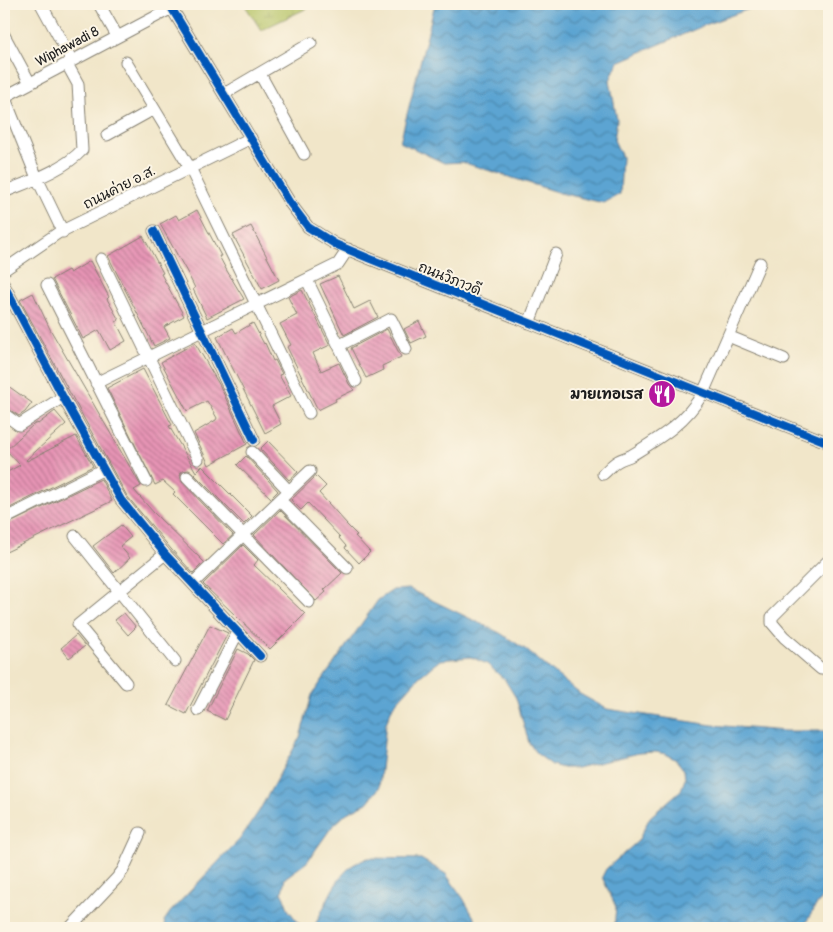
<svg xmlns="http://www.w3.org/2000/svg" width="833" height="932" font-family="Pangolin,'Playpen Sans Thai',sans-serif">
	<style>
		.wetland { fill: url(#wetland-marsh); stroke: #686f40 }
		.water { fill: url(#water-waves); stroke: #3c6077 }
		.building { fill: url(#building-back-hatch) }
		.lines { fill: none; stroke-linecap: round; stroke-linejoin: round }
		.minor-casing { stroke: #868172; stroke-width: 13 }
		.minor { stroke: #fff; stroke-width: 11 }
		.cycleway-casing { stroke: #fcf5e5; stroke-width: 11 }
		.cycleway { stroke: #0057b8; stroke-width: 8 }
		.labels { text-anchor: middle; stroke-width: 4; stroke-linejoin: round; paint-order: stroke }
		.street-label { font-size: 14px; fill: #1c1c1c; stroke: #fcf5e5 }
		.poi-label { font-size: 14px; font-weight: bold; fill: #1c1c1c; stroke: #fcf5e5; text-anchor: end }
	</style>
	<defs>
		<pattern id="wetland-marsh" width="20" height="14" patternUnits="userSpaceOnUse" patternTransform="scale(1.25)"><rect width="20" height="14" fill="#b4c264"/><path d="M1 5h8M5 5V1M11 12h8M15 12V8" fill="none" stroke="#9aa656"/></pattern>
		<pattern id="water-waves" width="16" height="10" patternUnits="userSpaceOnUse" patternTransform="scale(1.25)"><rect width="16" height="10" fill="#5ba4d2"/><path d="M0 5q4-4 8 0t8 0" fill="none" stroke="#4a85aa"/></pattern>
		<pattern id="building-back-hatch" width="6" height="6" patternUnits="userSpaceOnUse" patternTransform="scale(1.25)"><rect width="6" height="6" fill="#e794b5"/><path d="M-1 5l2 2M0 0l6 6M5-1l2 2" fill="none" stroke="#ba7892"/></pattern>
	</defs>
	<rect width="100%" height="100%" fill="#fcf5e5"/>
	<filter id="ink" filterUnits="userSpaceOnUse"><feTurbulence type="fractalNoise" baseFrequency=".02" numOctaves="2"/><feDisplacementMap in="SourceGraphic" scale="10" xChannelSelector="R" yChannelSelector="G"/><feConvolveMatrix kernelMatrix="1 2 1 2 8 2 1 2 1" color-interpolation-filters="sRGB"/></filter>
	<filter id="wash" filterUnits="userSpaceOnUse"><feTurbulence type="fractalNoise" baseFrequency=".0096" numOctaves="4" result="noise"/><feDisplacementMap in="SourceGraphic" scale="20" xChannelSelector="R" yChannelSelector="G"/><feGaussianBlur stdDeviation="1.12" result="paint"/><feColorMatrix in="noise" values="0 0 0 0 0 0 0 0 0 0 0 0 0 0 0 0 0 1.4 0 .05"/><feComposite in="paint" operator="in"/></filter>
	<g filter="url(#wash)">
		<rect width="100%" height="100%" fill="#f1e6c9"/>
		<path class="wetland" d="M244,4H316L261,30Z"/>
		<path class="water" d="M435,4H763L710,23L618,62L610,80L617,120L614,140L622,157L620,194L604,203L560,193L462,162L444,163L400,142Z
			M409,589L500,633L525,649L580,694L607,709L712,725L785,731H829V889L815,907L803,928H614L616,907L602,877L606,869L638,841L650,817L681,790L685,779L684,770L676,760L666,754L656,752L639,753L577,768H563L552,765L536,753L529,743L516,698L505,680L487,664L471,657L440,660L419,677L393,706L386,723L379,788L367,803L347,813L331,828L307,862L285,878L282,892L289,911L303,928H166L164,921L171,911L240,839L259,811L300,737L312,695L378,600L393,590Z
			M368,858L421,859L446,874L463,898L480,928H313C325,908 332,883 350,867C355,863 362,861 368,858Z"/>
		<g id="blocks">
			<path class="building" d="M197,210L221,256H219L227,271L244,299L207,318L193,289L195,288L188,274L160,224L176,215L179,220Z
				M251,226L279,280L262,289L233,235Z
				M143,236L163,273L161,274L184,316L164,327L170,338L154,346L108,256Z
				M90,261L109,297L107,299L119,320L116,322L126,341L110,350L99,330L83,339L52,279L68,270L70,273Z
				M338,276L354,309L370,301L378,317L344,335L320,284Z
				M302,290L330,345L313,353L321,371L339,363L349,384L354,390L335,399L336,401L318,410L287,347L291,345L280,324L297,315L288,297Z
				M33,293L50,329L141,486L134,490L154,513L204,562L193,573L171,549L127,496L70,393L20,300Z
				M419,321L426,336L411,343L404,329Z
				M253,323L264,344L265,343L273,361L275,360L282,374L279,375L291,396L272,406L281,424L265,433L217,337L233,328L236,333Z
				M387,329L401,357L382,366L383,370L366,378L351,348Z
				M195,343L220,386L247,444L209,465L194,433L216,420L217,418L207,401L187,411L161,362Z
				M143,369L172,425L169,426L196,472L202,466L252,516L244,524L192,472L189,470L182,471L180,475L182,482L233,535L223,544L173,494L175,492L163,481L155,485L107,388Z
				M4,383L32,403L25,412L19,416L4,406Z
				M55,411L66,424L26,460L27,461L76,436L93,466L4,511V474L20,465L6,450L33,425L37,423L38,424Z
				M268,441L298,472L289,480L260,449Z
				M246,456L278,491L271,498L237,465Z
				M316,476L326,486L319,493L347,524H346L357,535L355,536L370,552L359,563L345,548L346,546L339,538L340,537L308,503L301,510L291,500Z
				M101,479L112,501L4,553V526Z
				M280,510L342,573L324,590L326,592L316,601L254,535Z
				M121,525L131,537L120,546L130,558L114,573L93,546Z
				M243,545L258,560L254,565L305,614L270,649L203,584Z
				M124,613L136,627L128,635L115,620Z
				M210,625L228,633L186,714L168,705Z
				M76,635L85,646L69,658L61,648Z
				M238,649L248,654L254,660L225,720L207,711Z"/>
		</g>
	</g>
	<g filter="url(#ink)">
		<use href="#blocks" fill-opacity="0" stroke="#868172" stroke-width="1"/>
		<g class="lines">
			<g class="minor-casing">
				<path id="minor" d="M41,4L72,61
					M99,4L117,36
					M169,4L290,203L308,227L335,244L368,258L829,443
					M4,35L30,83
					M126,62L190,168L309,413
					M260,74L304,154
					M224,94L311,43
					M4,96L37,178L63,232
					M4,97L172,8
					M107,135L154,109
					M4,192C28,182 64,170 82,150L78,84L67,64
					M154,231L254,440
					M101,259L198,459
					M4,270L58,233L251,138
					M307,280L356,381
					M4,285L63,397L121,500L165,554L260,656
					M47,285L146,481
					M529,323L556,254
					M728,336L784,359
					M340,345L391,319L406,349
					M96,383L338,264L348,249
					M4,414L19,425L63,397
					M252,452L289,491
					M603,474C608,470 612,464 618,461C622,458 627,458 632,455C661,437 685,423 703,393L760,263
					M187,477L309,602
					M280,500L347,568
					M4,519L104,469
					M75,536L175,661
					M193,583L310,471
					M821,669L784,637L772,623V617L829,560
					M126,683L78,625L165,554
					M198,710L238,632
					M70,928L117,878L123,870L140,833"/>
			</g>
			<use href="#minor" class="minor"/>
			<g class="cycleway-casing">
				<path id="cycleway" d="M169,4L290,203L308,227L335,244L368,258L829,443
					M154,231L254,440
					M4,285L63,397L121,500L165,554L260,656"/>
			</g>
			<use href="#cycleway" class="cycleway"/>
		</g>
	</g>
	<defs>
		<g id="restaurant-disc" transform="scale(1.4375)"><circle r="9.5" fill="#b5179e" stroke="#fcf5e5"/><path d="M-5-6h1v4h1v-4h1v4h1v-4h1v5L-1.5 .5V6h-2V.5L-5-1ZM5-6V6H3V1.5H1.5Q1.5-4 5-6Z" fill="#fff"/></g>
	</defs>
	<g fill-rule="evenodd">
		<use href="#restaurant-disc" x="662" y="394"/>
	</g>
	<g class="labels">
		<g class="street-label">
			<text transform="translate(67 46) rotate(-28)" y="5">Wiphawadi 8</text>
			<text transform="translate(119 187) rotate(-27)" y="5">ถนนค่าย อ.ส.</text>
			<text transform="translate(450 278) rotate(22)" y="5">ถนนวิภาวดี</text>
		</g>
		<g class="poi-label">
			<text x="643" y="399">มายเทอเรส</text>
		</g>
	</g>
	<rect width="833" height="932" fill="none" stroke="#fcf5e5" stroke-width="20"/>
</svg>
